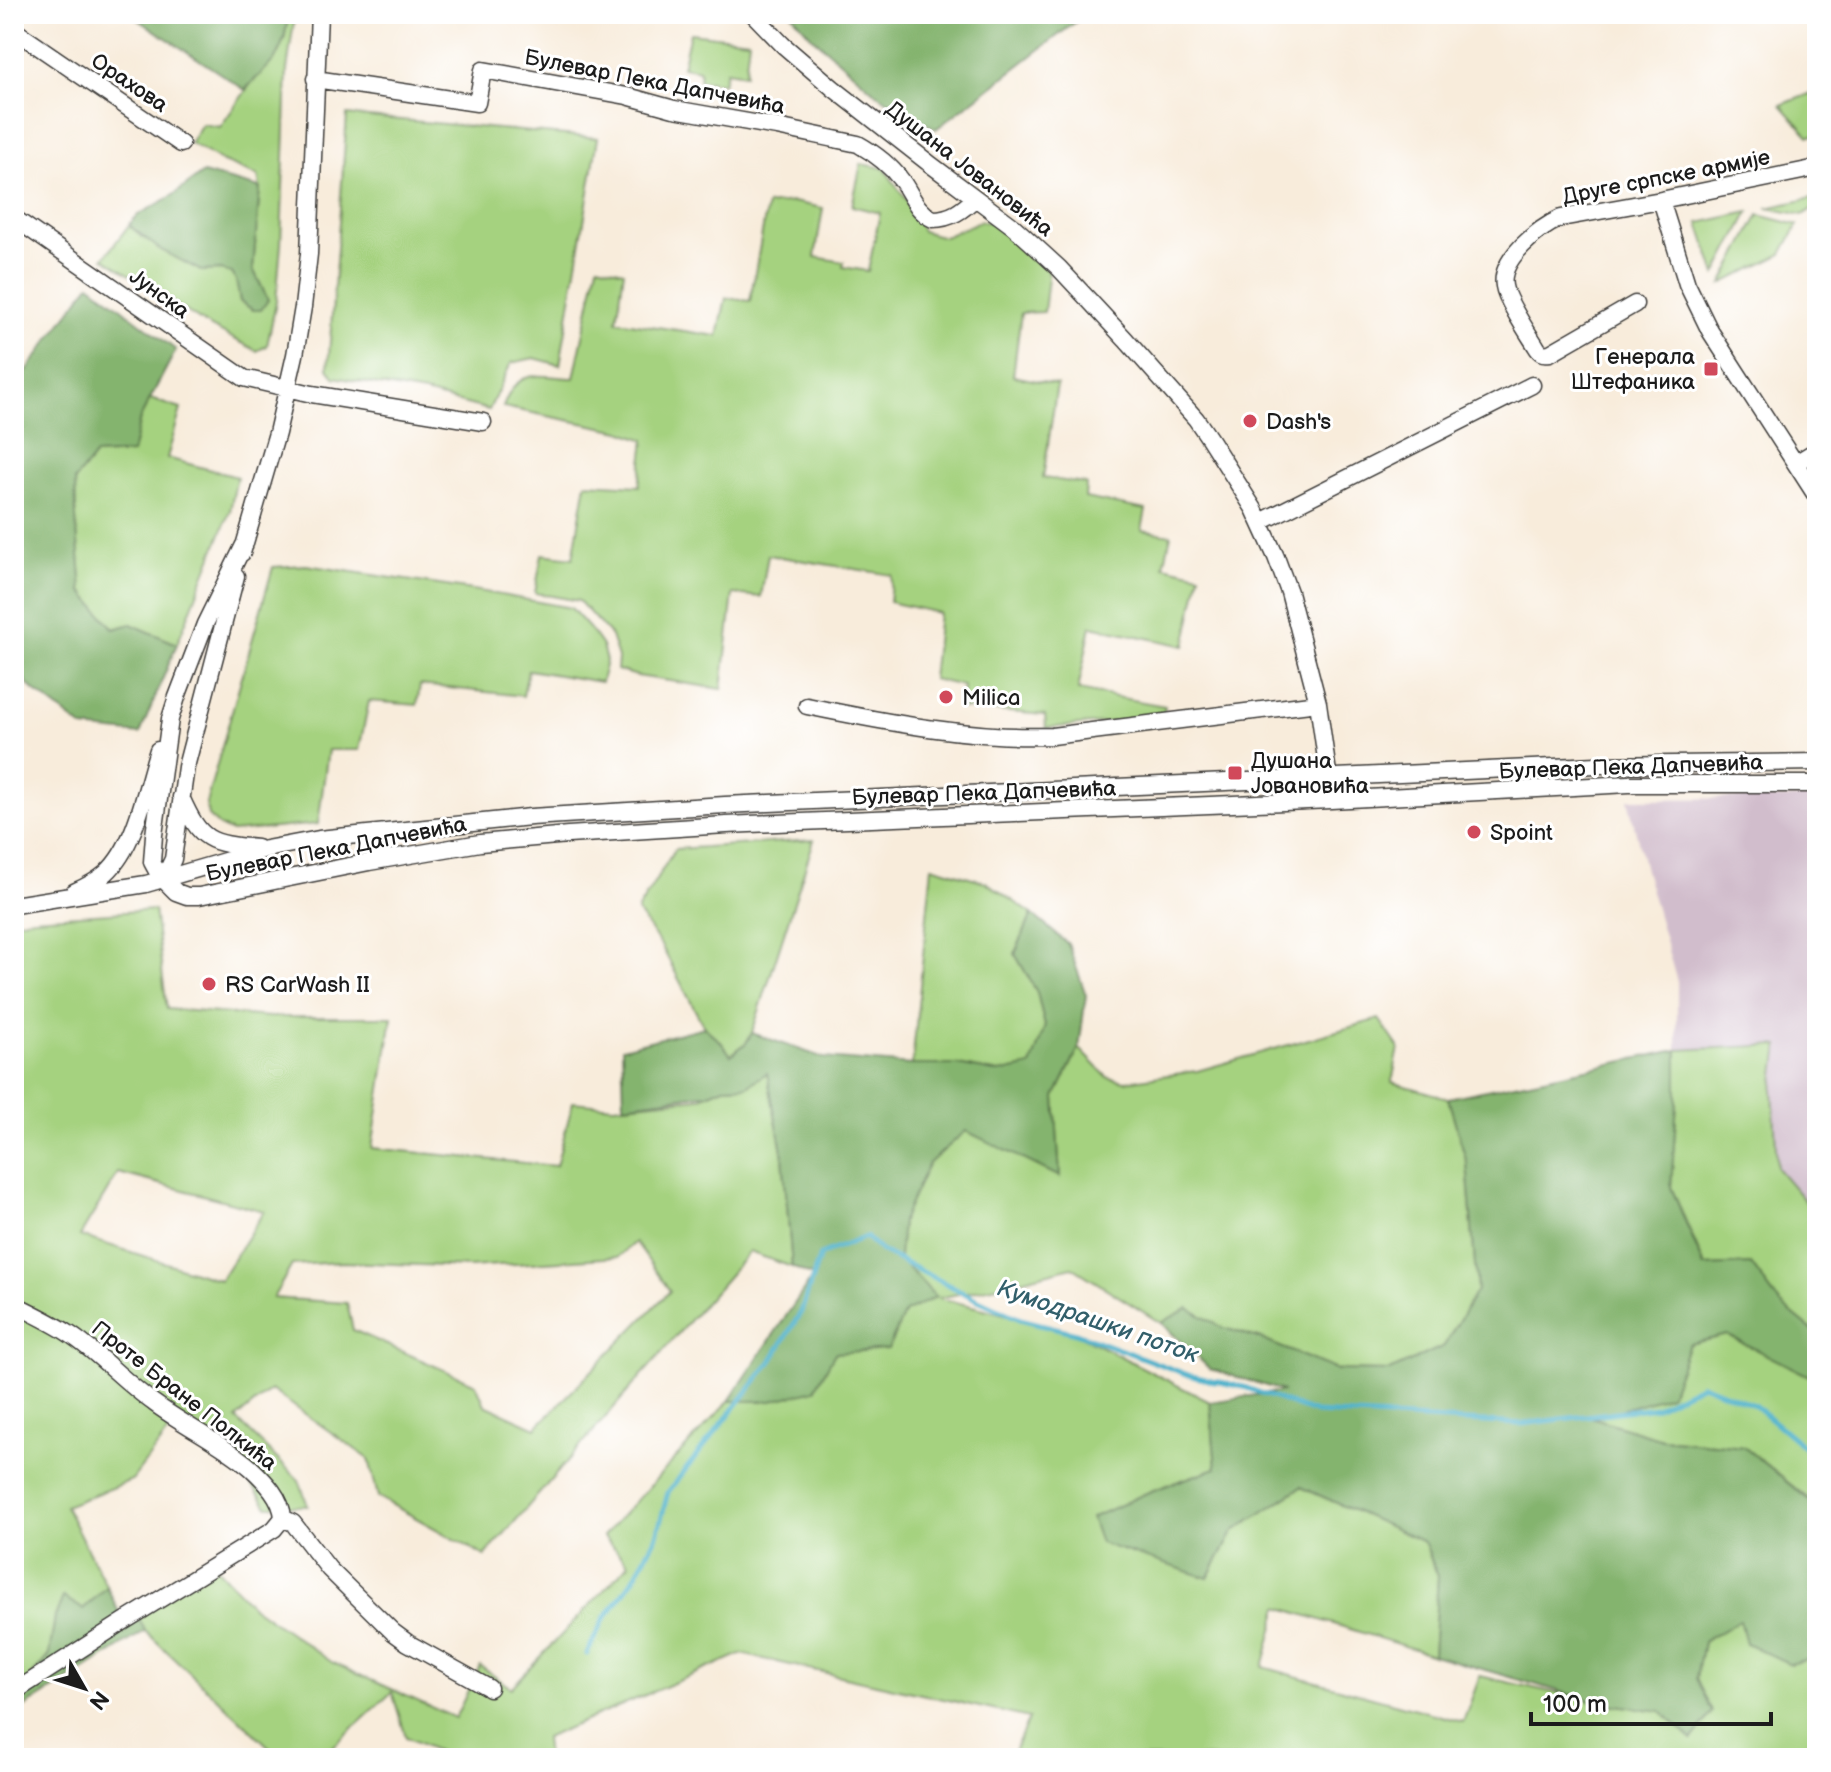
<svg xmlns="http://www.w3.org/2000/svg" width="1831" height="1772" font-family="'Balsamiq Sans',sans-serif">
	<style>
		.industrial { fill: #d1bdcc }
		.green { fill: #a5d27f; stroke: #60774e; stroke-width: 2; fill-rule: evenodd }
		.forest { fill: #84b46e; stroke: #506845; stroke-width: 2 }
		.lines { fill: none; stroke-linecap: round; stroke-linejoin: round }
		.stream { stroke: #4cb1cb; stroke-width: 5 }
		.minor-casing { stroke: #3d3b39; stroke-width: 19 }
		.minor { stroke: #fff; stroke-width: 16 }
		.poi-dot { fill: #d1495b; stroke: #fff; stroke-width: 3 }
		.labels { text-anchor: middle; stroke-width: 6; stroke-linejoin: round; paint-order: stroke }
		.street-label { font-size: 22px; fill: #1c1c1c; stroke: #fff }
		.poi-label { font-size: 22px; fill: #1c1c1c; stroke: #fff; text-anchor: start }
		.water-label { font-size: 24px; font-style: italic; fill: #325f6b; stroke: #fff }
	</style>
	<rect width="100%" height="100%" fill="#fff"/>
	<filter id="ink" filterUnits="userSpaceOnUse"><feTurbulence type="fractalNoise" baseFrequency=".0125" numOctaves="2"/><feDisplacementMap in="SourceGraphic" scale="16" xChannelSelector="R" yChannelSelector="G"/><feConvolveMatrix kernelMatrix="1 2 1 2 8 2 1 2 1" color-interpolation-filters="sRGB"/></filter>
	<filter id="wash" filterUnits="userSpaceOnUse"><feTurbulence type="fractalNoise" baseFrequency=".006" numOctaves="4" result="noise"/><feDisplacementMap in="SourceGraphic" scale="32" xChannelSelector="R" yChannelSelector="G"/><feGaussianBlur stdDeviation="1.8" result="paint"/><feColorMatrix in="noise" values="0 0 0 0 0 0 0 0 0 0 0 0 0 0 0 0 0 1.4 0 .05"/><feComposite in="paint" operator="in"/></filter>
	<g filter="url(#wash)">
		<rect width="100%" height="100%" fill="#f8ecdb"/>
		<path class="industrial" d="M1817,798V1332L1705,1266L1677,1050V982L1645,870L1628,799Z"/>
		<path class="green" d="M289,14H295L287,70L281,245L276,302L267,346L257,351L209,326L104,258L129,225L141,236L201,271L221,270L232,273L236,280L240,302L253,310L261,309L268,300L253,269L260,188L258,176L223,162L190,143L202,124L220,127L255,78L275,58L284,40Z
			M690,33L749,40L745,74L726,71L723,83L699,80L700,70L682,67Z
			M1817,91V135L1809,136L1781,105Z
			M347,115L598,138L560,365L534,358L511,363L489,410L424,393L334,377L328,368Z
			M861,164L884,168L908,203L922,231L944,237L980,221L995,223L1010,234L1049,269L1044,312L1021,313L1013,376L1057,385L1043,478L1086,484L1085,498L1146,510L1142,530L1171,535L1164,566L1200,574L1185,646L1091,626L1078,690L1165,706L1163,718L1046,728L1045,715L961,708L963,686L932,679L939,613L889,602L892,575L768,555L761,597L733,594L722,689L637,676L617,670L618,658L611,636L579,601L535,593L542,554L573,558L586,483L639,486L645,440L621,431L503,407C519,365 538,377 574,378L598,265L624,271L617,321L718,336L726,298L750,301L767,205L793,202L823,208L815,257L844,262L843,267L868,271L880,213L852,206Z
			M1817,197V206L1803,215L1767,208Z
			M1749,212L1716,275L1699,223Z
			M1759,215L1798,225L1782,254L1722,284Z
			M150,399L181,409L167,458L237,477L230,511L177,644L131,624L114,629L82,591L76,518L75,480L95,455L132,453L140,418Z
			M306,565L479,591L571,608L590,629L602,646L606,661L601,682L528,670L523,696L420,685L417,705L369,701L359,750H328L318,824L232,832L219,826L208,816L206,803L273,567Z
			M814,840L752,1033L746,1043L731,1055L720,1041L704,1027L662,947L637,911L675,849Z
			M932,866L986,882L1032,914L1015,954L1037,992L1045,1026L1031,1066L999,1073L958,1065H912Z
			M154,910L167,1009L270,1017H392L372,1148L556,1166L573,1102L614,1106L699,1098L724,1087L747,1086L767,1072L783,1156L792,1267L749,1252L485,1556L378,1497L369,1459L271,1390L236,1419L299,1480L308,1506H267L228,1451L177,1420L132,1480L65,1506L107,1587L83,1609L63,1597L55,1617L49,1655L23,1687L14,1673V921L33,918ZM118,1173L264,1211L220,1280L80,1236ZM635,1242L670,1291L536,1428L485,1405L476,1384L353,1330L347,1303L273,1298L292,1265L343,1262L470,1267L618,1257Z
			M1379,1019L1399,1048L1392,1082L1448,1098L1467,1163L1477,1291L1444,1346L1390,1371L1337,1370L1258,1338L1221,1327L1188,1308L1161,1323L1072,1267L997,1286L939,1298L1069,1330L1210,1402L1216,1468L1151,1491L1092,1518L1208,1578L1234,1531L1301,1487L1424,1542L1438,1576L1433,1655L1279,1607L1263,1667L1463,1722L1480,1676L1600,1703L1661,1711L1711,1712L1696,1678L1703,1642L1740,1620L1790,1664L1817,1656V1758H1011L1029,1718L741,1654L545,1738L547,1758H453L406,1737L392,1692L321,1758H281L145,1631L137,1614L215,1566L253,1607L333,1663L455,1718L480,1666L511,1688L629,1564L603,1536L729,1401H772L835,1353L876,1325L900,1244L902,1221L928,1164L966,1130L1060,1176L1055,1097L1079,1048L1107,1077L1125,1081L1197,1071Z
			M1779,1045L1773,1089L1777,1168L1817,1215V1334L1780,1304L1751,1264L1705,1266L1671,1187L1677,1102V1050Z
			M1727,1335L1817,1380V1528L1810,1500L1744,1447L1662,1439L1592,1418L1670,1395L1689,1344Z"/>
		<path class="forest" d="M130,14H289C286,29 284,44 276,57C268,69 254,79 245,90Z
			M792,14H1086L936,129L877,94L811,36Z
			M203,173L260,188L253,269L268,300L261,310H253L240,301L236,280L232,273L220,270L201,271L159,249L129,225L138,215L172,196Z
			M90,284L176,350L140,418L132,453L95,455L75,480L76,518L82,591L114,629L131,624L177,644L140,734L83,728L29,686L14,664V388Z
			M1032,914L1068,944L1086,995L1079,1048L1055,1097L1060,1177L966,1131L928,1164L902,1221L899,1258L936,1297L905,1312L888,1349L835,1353L815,1390L772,1401H729L813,1276L792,1267L783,1156L767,1073L747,1086L724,1087L710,1093L624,1105L622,1048L704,1027L720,1041L731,1055L746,1043L752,1033L824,1058L912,1065H958L999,1073L1031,1066L1045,1026L1037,992L1015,954Z
			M1677,1050V1102L1671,1187L1704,1266L1751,1264L1780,1304L1817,1334V1380L1727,1335L1689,1344L1670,1395L1594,1418L1662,1439L1744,1447L1810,1501L1817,1528V1656L1790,1664L1746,1643L1740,1620L1703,1642L1696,1678L1712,1712L1692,1740L1661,1711L1600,1703L1433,1655L1438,1576L1424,1542L1301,1487L1234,1531L1208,1578L1100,1543L1091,1518L1151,1491L1216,1468L1210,1402L1283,1391L1210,1369L1161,1323L1188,1308L1221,1327L1258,1338L1337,1370L1390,1371L1444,1346L1477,1290L1467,1163L1448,1098Z
			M107,1587L123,1621L137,1614L145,1631L14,1714V1697L30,1683L49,1655L55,1617L63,1597L83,1609Z"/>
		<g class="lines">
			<path class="stream" d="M587,1654L603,1621L633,1580L657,1535L668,1492L770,1363L801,1312L820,1255L866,1237L881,1251L976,1299L1020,1319L1076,1333L1191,1376L1244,1387L1316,1413L1522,1424L1657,1407L1702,1384L1754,1405L1810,1452H1817"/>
		</g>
	</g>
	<g filter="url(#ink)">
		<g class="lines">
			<g class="minor-casing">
				<path id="minor" d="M753,14L783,45L833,88L930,164L1014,227L1035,246L1059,268L1126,340L1196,419L1209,438L1254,509L1276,557L1289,592L1318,703L1330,787
					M14,30L181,144
					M315,79L477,103L483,70L627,96L674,109L777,127L858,144C874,153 891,166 902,181C912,195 916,211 933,219C951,219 963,210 975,198
					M1661,200L1687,284L1710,331L1817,497
					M14,218L244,378L312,394L483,422
					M1635,304L1550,353C1542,354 1540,353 1536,346C1528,333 1506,300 1504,286C1499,259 1539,228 1561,218L1661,200L1817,168
					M1796,463L1817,450
					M1261,522L1532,385
					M244,545L205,624L177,697L170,719L154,835L152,862L159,875L176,892L187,896H199L369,862L480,843L568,835L726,825L1331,800L1629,784H1817
					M242,553L277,433L295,355L303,307L309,254L319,14
					M807,706C884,722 973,739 1052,736L1318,703
					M181,797C201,842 209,843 257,848
					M163,880L173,859L186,767L236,576
					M74,892C85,887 97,881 106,873C136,846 146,787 158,750
					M14,905L146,884L266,849L319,839L531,817L725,805L1597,765L1817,762
					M14,1304C32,1313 51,1322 68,1333C98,1352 124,1382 154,1403C185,1426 222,1443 251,1468C265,1481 282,1498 283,1518L274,1529L123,1622L14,1692
					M283,1518L293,1523L329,1569L393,1632L408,1643L489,1688"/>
			</g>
			<use href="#minor" class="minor"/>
		</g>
	</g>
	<g class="poi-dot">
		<rect x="1703" y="361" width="16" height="16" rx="4"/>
		<circle cx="1250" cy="421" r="8"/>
		<circle cx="946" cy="697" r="8"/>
		<rect x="1227" y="765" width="16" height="16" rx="4"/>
		<circle cx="1474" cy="832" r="8"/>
		<circle cx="209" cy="984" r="8"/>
	</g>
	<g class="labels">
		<g class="street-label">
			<text transform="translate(655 81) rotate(11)" y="8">Булевар Пека Дапчевића</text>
			<text transform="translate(130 82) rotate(34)" y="8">Орахова</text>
			<text transform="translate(970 168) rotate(38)" y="8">Душана Јовановића</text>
			<text transform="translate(1666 176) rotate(-11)" y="8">Друге српске армије</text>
			<text transform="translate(160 293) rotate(36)" y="8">Јунска</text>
			<text transform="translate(1631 766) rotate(-2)" y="8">Булевар Пека Дапчевића</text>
			<text transform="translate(984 792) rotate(-2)" y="8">Булевар Пека Дапчевића</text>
			<text transform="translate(336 848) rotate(-11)" y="8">Булевар Пека Дапчевића</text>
			<text transform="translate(185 1395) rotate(38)" y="8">Проте Бране Полкића</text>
		</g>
		<g class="poi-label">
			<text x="1695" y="364" text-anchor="end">Генерала<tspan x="1695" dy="25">Штефаника</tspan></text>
			<text x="1266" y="429">Dash's</text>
			<text x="962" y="705">Milica</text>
			<text x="1251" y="768">Душана<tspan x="1251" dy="25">Јовановића</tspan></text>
			<text x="1490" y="840">Spoint</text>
			<text x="225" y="992">RS CarWash II</text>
		</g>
		<g class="water-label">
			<text transform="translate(1098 1321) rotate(19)" y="8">Кумодрашки поток</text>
		</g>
	</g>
	<rect width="1831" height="1772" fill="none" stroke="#fff" stroke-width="48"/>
	<g transform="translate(84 1688) rotate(129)" stroke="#ffffff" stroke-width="6" paint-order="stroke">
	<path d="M0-6L14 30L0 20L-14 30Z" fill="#1c1c1c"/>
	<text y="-12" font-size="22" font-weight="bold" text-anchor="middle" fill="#1c1c1c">N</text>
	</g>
	<path d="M1531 1712v12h240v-12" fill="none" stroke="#1c1c1c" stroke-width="4"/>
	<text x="1543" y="1712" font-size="24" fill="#1c1c1c" stroke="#ffffff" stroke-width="6" paint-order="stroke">100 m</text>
</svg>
